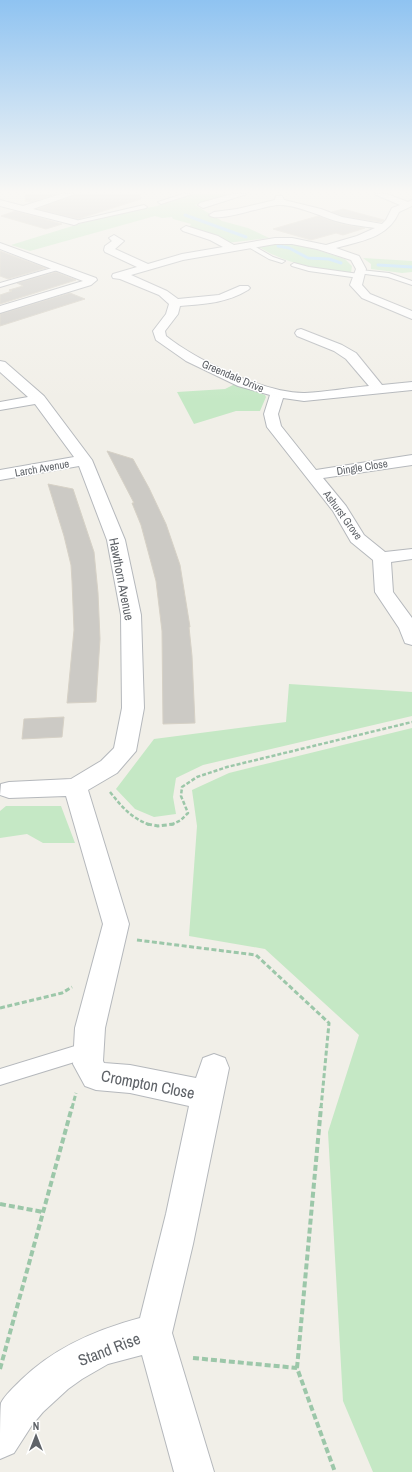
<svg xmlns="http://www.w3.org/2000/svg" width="412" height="1472" font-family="'Archivo Narrow',sans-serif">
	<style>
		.green { fill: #c5e8c5 }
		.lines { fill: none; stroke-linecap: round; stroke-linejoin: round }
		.stream { stroke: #aadaff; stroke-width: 3 }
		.building { fill: #cccac5; stroke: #d6d1c6 }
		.service-casing { stroke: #b5b8bc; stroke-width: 2 }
		.minor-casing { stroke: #b5b8bc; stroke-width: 2 }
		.path-far2 { stroke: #9cc7a9; stroke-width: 2.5; stroke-dasharray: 4 2; stroke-linecap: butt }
		.path-far1 { stroke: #9cc7a9; stroke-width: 3; stroke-dasharray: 5 2.5; stroke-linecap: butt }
		.path { stroke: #9cc7a9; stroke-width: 4; stroke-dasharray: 6 3; stroke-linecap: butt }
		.service { fill: #fff; fill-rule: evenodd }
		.minor { fill: #fff; fill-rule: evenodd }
		.labels { text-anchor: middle; stroke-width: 3; stroke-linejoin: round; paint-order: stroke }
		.far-street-label { font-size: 11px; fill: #5f6368; stroke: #fff }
		.street-label { font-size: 13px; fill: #5f6368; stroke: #fff }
		.near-street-label { font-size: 16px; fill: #5f6368; stroke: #fff }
	</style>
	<rect width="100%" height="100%" fill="#f1efe8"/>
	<path class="green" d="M193,194H231L195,205L222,221L248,228L269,238L227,243L189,228L191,224L173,219L172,217L162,218L155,216L30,251L11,245L108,215L157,206Z
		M266,244H291L305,246L345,259L352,266L351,273C316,268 286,265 256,245Z
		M363,258L412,261V272L402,273L371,269V264Z
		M235,384L265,395L266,397L260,411H236L194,424L177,392L225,389Z
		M289,684L412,692V716L203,765L176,778L173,797L176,814L154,817L135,809L116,789L154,739L286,722Z
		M412,728V1472H373L343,1401L328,1132L359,1035L265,949L189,936L197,826L192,790L229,773Z
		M6,806H61L75,843H43L27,834L0,838V811Z"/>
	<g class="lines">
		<path class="stream" d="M185,215L246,237
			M278,246L289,248L308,258L329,259L341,263
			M378,265L412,267"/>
	</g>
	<path class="building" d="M26,194H55L30,202L25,201Z
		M76,194H140L141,199L78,219L38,209Z
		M343,209L384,220L381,222L342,216L332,212Z
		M15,211L62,224L46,229L1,216Z
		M318,216L341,224L365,228L343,235L336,233L311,240L273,229Z
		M0,251L46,268L8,279L0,276Z
		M56,272L76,280L0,304V295L12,291L9,290L23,286L17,283Z
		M70,293L85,299L0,326V314Z
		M107,451L133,459L149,488L166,524L180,565L190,627H189L192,656L195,723L163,724L162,631L156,581L141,525L132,503H134Z
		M48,484L73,489L94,552L98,593L100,639L96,702L67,703L74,630L72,581L71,565L64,536Z
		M64,717L62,737L22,739L24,719Z"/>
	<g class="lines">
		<g class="service-casing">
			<path id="service" d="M183,194H192L161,204L158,202Z
				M144,205L147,207L146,208L74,224L71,222Z
				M245,243H249L273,257L285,261L282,263L269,259L245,245Z
				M294,263L309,267L359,274L362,276L359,278L309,271L292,266L291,265Z
				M59,266L62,268L61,269L0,287V283Z
				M360,270L389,273L412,281V285L388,277L358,273L357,272Z
				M88,1042L94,1044L97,1050L94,1056L0,1085V1069Z"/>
		</g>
		<g class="minor-casing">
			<path id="minor" d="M61,194H75L33,209L77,220L79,222L77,224L74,225L0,206V200L23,206Z
				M232,194H247L203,208L198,205L200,203Z
				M374,194H387L408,202L412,200V206L399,212C388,238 361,241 336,248L359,256L366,269L362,285L370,294L412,311V319L362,298L350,285L356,269L351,260L317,249L292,244H275L183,260L131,275L167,291L178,299L219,295L240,286H248L250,288L248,290C227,303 204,304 180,306L178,314L165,331L166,336C196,360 266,394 305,393C326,392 348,388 369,386L346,359L334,351L297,336L295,333L297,330L301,329L342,345L356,353L382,385L412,382V390L304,401L283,398L278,414L281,426L316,470L412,455V465L323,478L346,506L364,535L385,552L412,549V559L391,562L393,592L412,618V645L405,643L399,628L375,592L373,560L351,542L333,511L267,427L264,414L270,395L238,386L186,361L156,340L153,331L166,314L169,304L159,295L120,279L113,278L112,276L113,274L137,267L105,252L104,250L105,246L112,241L109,238L114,235L124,241L115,249L148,264L182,254L223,247L210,240L183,231L181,229L186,226L218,236L234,245L275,238H292L326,245L357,236L375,228C363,226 349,225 336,221C320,216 297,205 280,205C267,204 218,224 209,215L214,212L237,209L275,200L276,196H282L284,200L321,209L342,217L382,224L386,220L392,208L400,205Z
				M0,243L96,278L97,280L91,285L0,313V306L83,281L0,249Z
				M0,361L5,362L44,396L92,460L125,540L141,615L144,708L136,751L117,773L88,790L129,924L105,1028L103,1061L104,1063L130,1065L196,1078L203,1058L214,1054L225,1058L229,1068L193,1244L172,1333L214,1472H174L142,1355L108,1364L82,1379L68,1389L43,1412L32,1425L14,1453L0,1459C0,1448 0,1410 1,1403C5,1395 14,1387 21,1380C54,1348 95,1330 140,1318L166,1214L189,1106L130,1093L96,1090L85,1086L73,1064L75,1028L103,924L66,796L9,798L0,795L1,784L9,782L71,779L101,761L114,748L122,708L121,615L107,540L79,466L0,480V470L74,457L35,404L0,410V402L28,397L0,372Z"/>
		</g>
		<path class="path-far2" d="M110,792C122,807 131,818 150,825
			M171,825L181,820L188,813L181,796L182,787L197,777L227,767L412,722"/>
		<path class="path-far1" d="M147,824L158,826L174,824
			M137,940L256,955L329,1023L321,1108
			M0,1008L62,993L72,987
			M72,1108L76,1093"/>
		<path class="path" d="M0,1204L43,1212
			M193,1358L297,1368L335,1472
			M297,1368L321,1107
			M0,1369L72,1107"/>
		<use href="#service" class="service"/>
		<use href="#minor" class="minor"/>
	</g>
	<linearGradient id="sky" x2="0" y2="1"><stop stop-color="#8fc3f1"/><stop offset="0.48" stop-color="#f9f8f5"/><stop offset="1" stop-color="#f9f8f5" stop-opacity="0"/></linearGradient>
	<rect width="412" height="400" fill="url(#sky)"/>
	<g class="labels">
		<g class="far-street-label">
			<text transform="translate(233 376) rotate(23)" y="4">Greendale Drive</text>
			<text transform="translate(362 467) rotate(-9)" y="4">Dingle Close</text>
			<text transform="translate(42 468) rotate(-10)" y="4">Larch Avenue</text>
			<text transform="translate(343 515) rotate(54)" y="4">Ashurst Grove</text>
		</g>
		<g class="street-label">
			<text transform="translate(122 579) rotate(79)" y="5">Hawthorn Avenue</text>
		</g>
		<g class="near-street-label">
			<text transform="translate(148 1084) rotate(11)" y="6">Crompton Close</text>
			<text transform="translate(109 1349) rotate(-21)" y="6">Stand Rise</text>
		</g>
	</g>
	<g transform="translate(36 1436)" stroke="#ffffff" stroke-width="3" paint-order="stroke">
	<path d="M0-3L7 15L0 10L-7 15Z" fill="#5f6368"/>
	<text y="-6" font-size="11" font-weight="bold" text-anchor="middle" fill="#5f6368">N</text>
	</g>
</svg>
